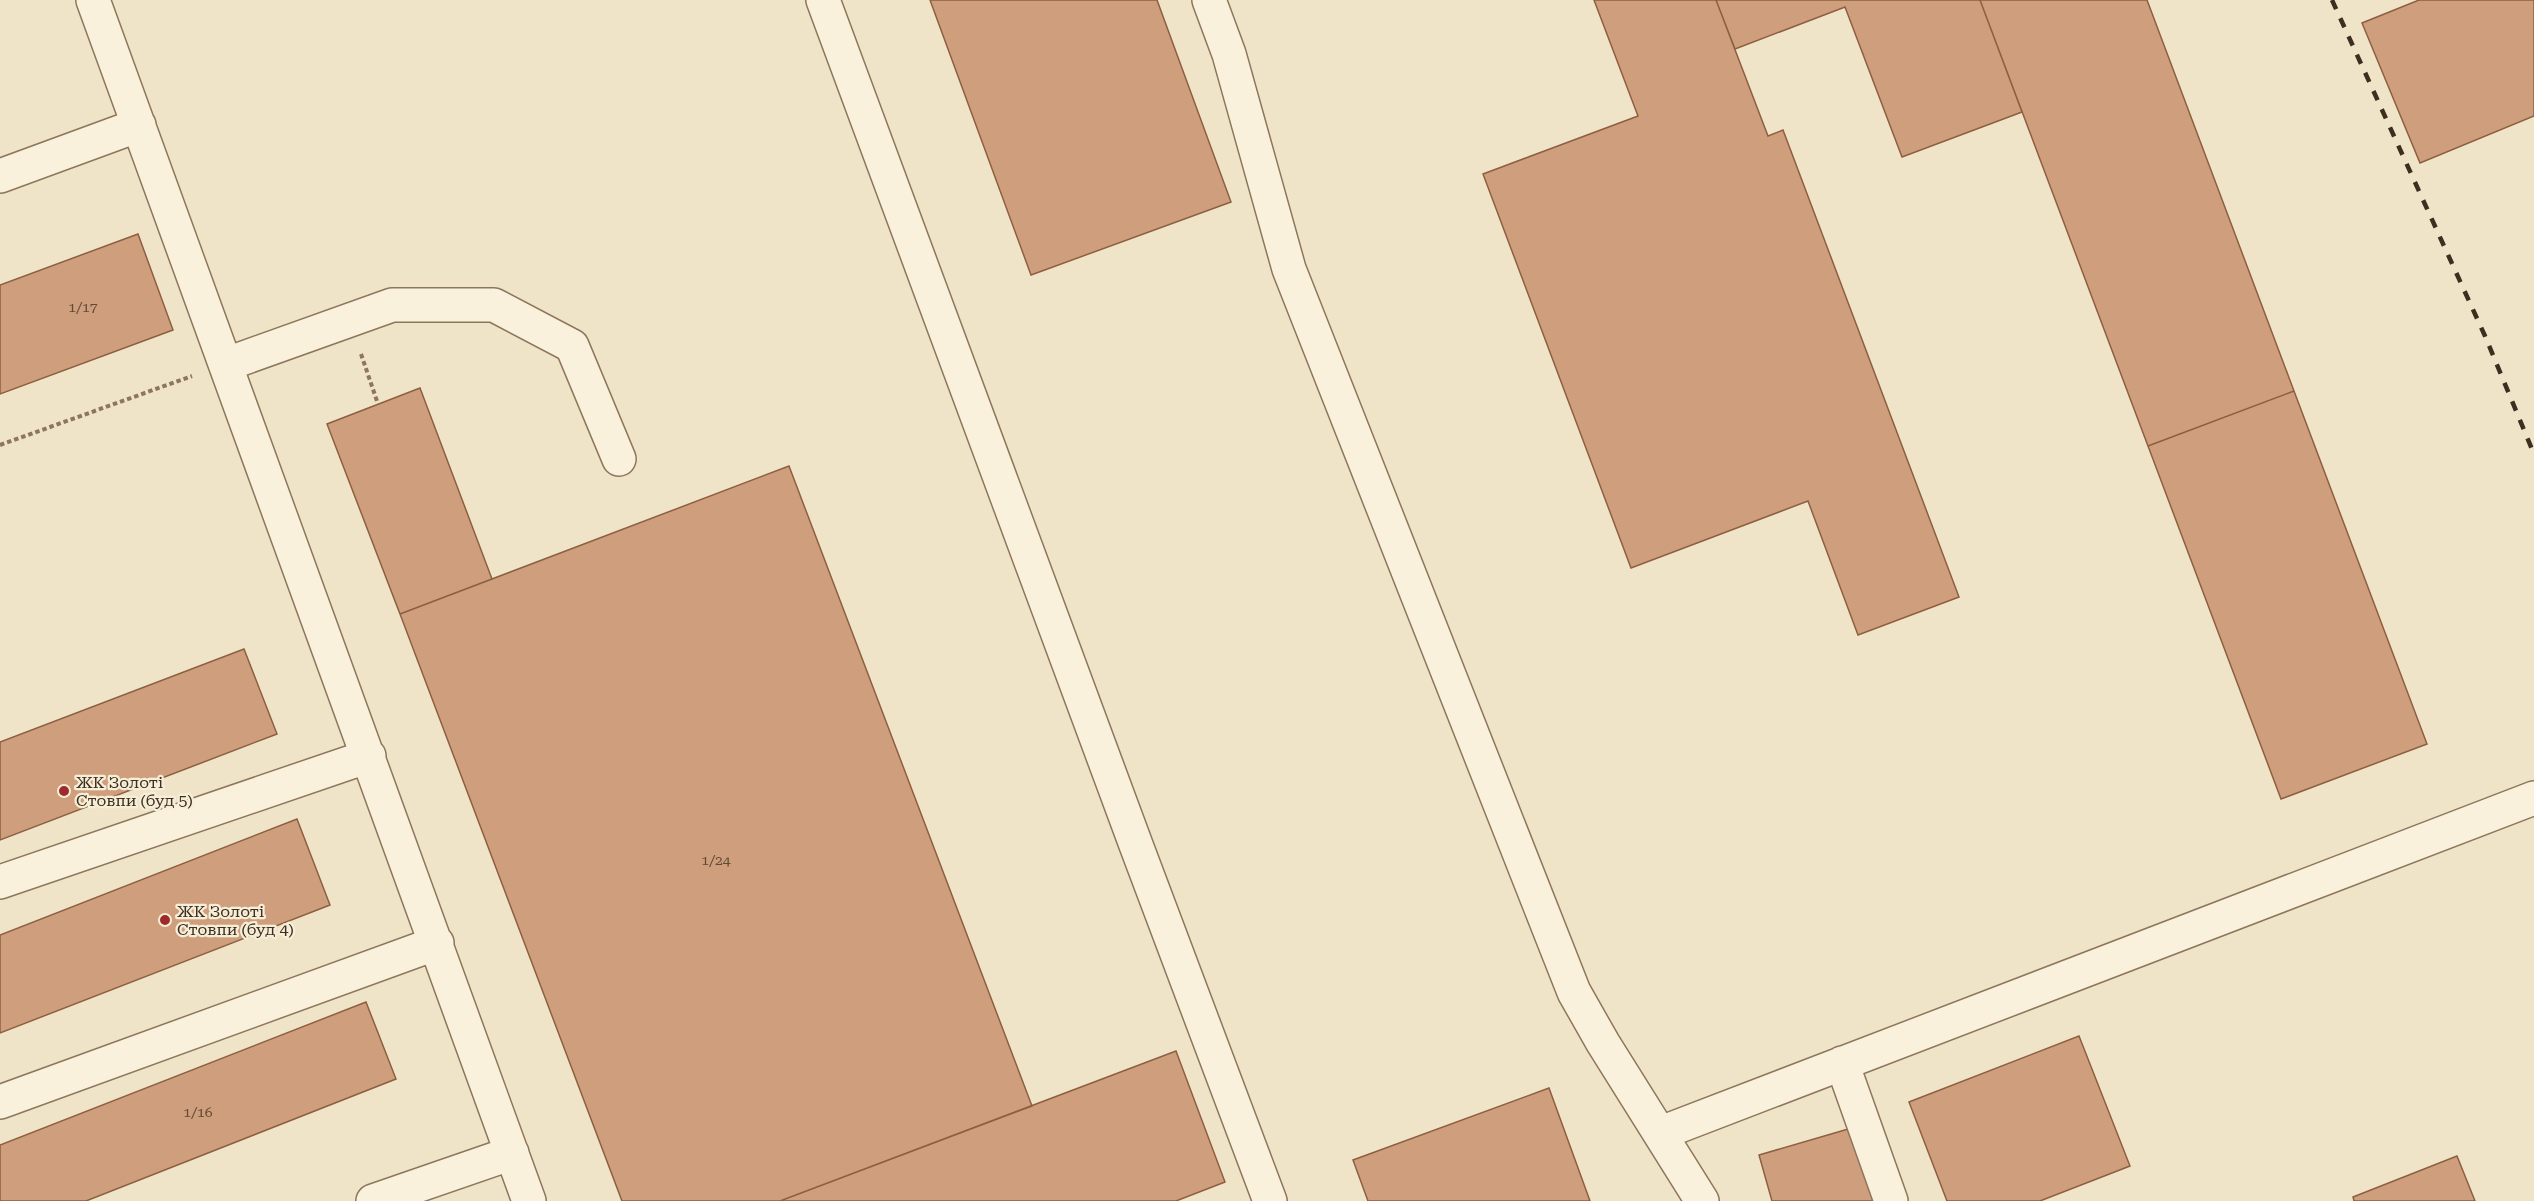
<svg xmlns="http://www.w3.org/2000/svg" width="2534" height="1201" font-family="'Roboto Serif',serif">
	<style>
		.building { fill: #cf9f7d; stroke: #8d5f41; stroke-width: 1.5 }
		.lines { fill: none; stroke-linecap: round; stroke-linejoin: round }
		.minor-casing { stroke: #8d765c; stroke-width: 36 }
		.path { stroke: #8d765c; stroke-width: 4; stroke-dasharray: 4.5 3; stroke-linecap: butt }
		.minor { stroke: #faf1dc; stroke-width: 33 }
		.rail { stroke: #3d2e20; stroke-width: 4.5; stroke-dasharray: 10 10; stroke-linecap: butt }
		.poi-dot { fill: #9e2a2b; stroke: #f7eed8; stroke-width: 2 }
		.labels { text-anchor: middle; stroke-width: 4.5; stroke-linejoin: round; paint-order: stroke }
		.number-label { font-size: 14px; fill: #624a37 }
		.poi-label { font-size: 16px; fill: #3d2e20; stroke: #f7eed8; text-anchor: start }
	</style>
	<rect width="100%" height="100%" fill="#f0e4c8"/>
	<path class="building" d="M930,0H1157L1231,202L1031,275Z
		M1594,0H1716L1768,136L1783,130L1959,597L1858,635L1808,501L1631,568L1483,174L1638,116Z
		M1716,0H1980L2022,112L1902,157L1845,7L1735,49Z
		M1980,0H2147L2294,391L2148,446Z
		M2419,0H2534V116L2420,163L2362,23Z
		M138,234L173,330L0,394V285Z
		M420,388L492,579L400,614L327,424Z
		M2294,391L2427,744L2281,799L2148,446Z
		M789,466L1032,1106L780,1201H622L400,614Z
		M244,649L277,734L0,840V742Z
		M297,819L330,905L0,1033V935Z
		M366,1002L396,1079L86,1201H0V1145Z
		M2079,1036L2130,1166L2040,1201H1947L1909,1102Z
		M1176,1051L1225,1182L1176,1201H780Z
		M1549,1088L1590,1201H1368L1353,1160Z
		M1862,1125L1883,1201H1772L1759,1155Z
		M2457,1156L2475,1201H2354L2353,1197Z"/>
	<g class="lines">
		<g class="minor-casing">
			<path id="minor" d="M93,0L529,1201
				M823,0L1136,845L1270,1201
				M1209,0L1229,54L1289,269L1574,992L1603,1043L1702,1201
				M0,176L139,125
				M227,364L392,305H494L572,346L619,459
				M0,882L369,756
				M1842,1063L1891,1201
				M0,1102L437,943
				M1661,1133L2534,798
				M373,1201L512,1153"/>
		</g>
		<path class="path" d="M361,354L378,404
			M0,445L192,376"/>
		<use href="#minor" class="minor"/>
		<path class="rail" d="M2332,0L2485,336L2534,454"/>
	</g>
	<g class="poi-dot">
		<circle cx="64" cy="791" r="6"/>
		<circle cx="165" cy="920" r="6"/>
	</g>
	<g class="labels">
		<g class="number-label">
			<text x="83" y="312">1/17</text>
			<text x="716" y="865">1/24</text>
			<text x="198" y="1117">1/16</text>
		</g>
		<g class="poi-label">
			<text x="76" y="788">ЖК Золоті<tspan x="76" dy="18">Стовпи (буд 5)</tspan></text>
			<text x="177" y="917">ЖК Золоті<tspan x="177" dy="18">Стовпи (буд 4)</tspan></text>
		</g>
	</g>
</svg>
